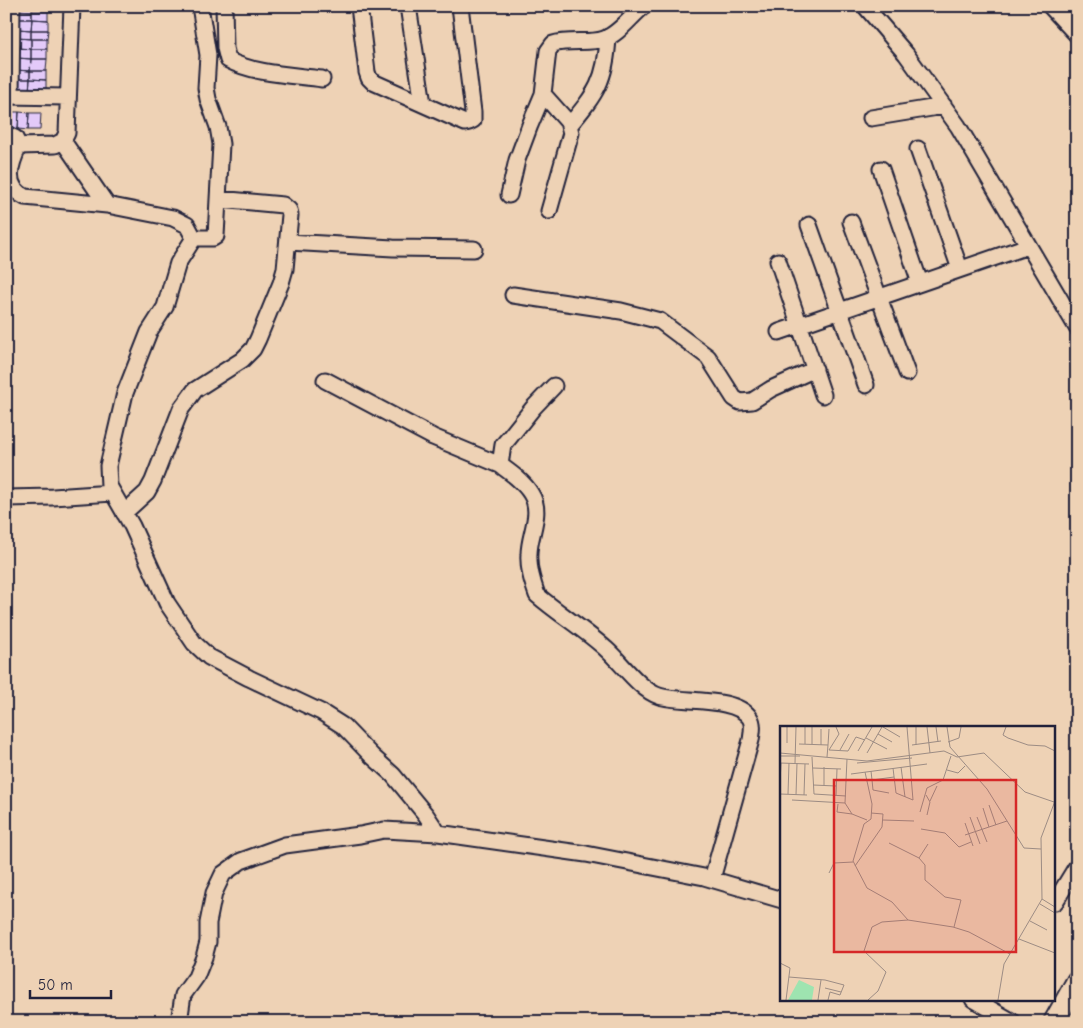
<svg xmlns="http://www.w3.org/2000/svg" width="1083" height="1028" font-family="'Comic Neue',sans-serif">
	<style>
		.building { fill: #e3caf9; stroke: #22223b }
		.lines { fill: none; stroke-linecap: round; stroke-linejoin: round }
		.minor-casing { stroke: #22223b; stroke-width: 19 }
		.major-casing { stroke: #22223b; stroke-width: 24 }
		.minor { stroke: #eed2b5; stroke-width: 15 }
		.major { stroke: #eed2b5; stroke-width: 20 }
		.inset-road { fill: none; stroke: #9c8c84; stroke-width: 1 }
		.view { fill: #d62828; fill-opacity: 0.15; stroke: #d62828; stroke-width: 2.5 }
		.inset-edge { fill: none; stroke: #22223b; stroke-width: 2.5 }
	</style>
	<rect width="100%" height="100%" fill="#eed2b5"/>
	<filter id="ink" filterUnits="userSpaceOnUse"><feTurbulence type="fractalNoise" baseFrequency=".02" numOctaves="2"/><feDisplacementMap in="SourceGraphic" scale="10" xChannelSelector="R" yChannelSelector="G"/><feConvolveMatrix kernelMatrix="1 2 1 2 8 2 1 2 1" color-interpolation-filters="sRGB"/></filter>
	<g filter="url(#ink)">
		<path class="building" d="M18,6H32V11L18,10Z
			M32,6H48V11H32Z
			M18,10L32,11V19H18Z
			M32,11H48V20L32,19Z
			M18,19H32L31,30L18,29Z
			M32,19L48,20V30H31Z
			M18,29L31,30V39L17,38Z
			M31,30H48L47,39H31Z
			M17,38L31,39V49L17,48Z
			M31,39H47V49H31Z
			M17,48L31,49V59L17,58Z
			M31,49H47V59H31Z
			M17,58L31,59L30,71L16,70Z
			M31,59H47L46,71H30Z
			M16,70L30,71V79H16Z
			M30,71H46V80L30,79Z
			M16,79H30L29,91L16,90Z
			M30,79L46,80V91H29Z
			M6,112H9L8,129H6Z
			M9,112H19L18,129H8Z
			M19,112L29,113L28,130L18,129Z
			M29,113H41L40,130H28Z"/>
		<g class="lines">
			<g class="minor-casing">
				<path id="minor" d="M72,6L67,133L63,141L107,205L173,218L187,225L194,238
					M200,6L208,55L206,88L208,99L218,127L221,144L216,236L213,238H194L178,263L165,307L149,332L125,393L108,466L109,486L132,526L167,603L194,643L209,657L249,678L321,712L343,726L372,756L393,775L426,815L438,833
					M224,6L225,48L228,60C254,74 293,75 322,79
					M359,6L367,72L369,78L373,82L465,123L469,122L473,120V112L460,6
					M408,6L423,104
					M865,6L906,54L958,126L1077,328
					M1050,6L1077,35
					M1066,6L1077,18
					M543,94L568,122L571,133L549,211
					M6,96L67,97
					M11,96L12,6
					M871,118L944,106
					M569,126C596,93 606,81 608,37
					M6,134L15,138L19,146L55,145L63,141
					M19,146C10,165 3,186 25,197L107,205
					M918,149L960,269
					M881,169L920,283
					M509,195L517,160L530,125L543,94L548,51L553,44C568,39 591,44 604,39C619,34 631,16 644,6
					M851,222L907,373
					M809,225L866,385
					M288,242L393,248L474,249
					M778,261L823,395
					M513,295L621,311L660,321L708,357L734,398L740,402L752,401L771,389L815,369
					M779,332L1028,246
					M325,380L433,437L500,465
					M554,386L533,408L509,438L503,445L500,465C511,473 524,482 531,494C543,513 529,534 529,554C528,568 532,581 537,595C559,614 584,629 606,649C621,662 640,690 659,696C681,703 736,696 750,718C754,724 752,733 751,740L712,879
					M6,498L53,497L112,493
					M124,513L147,492L153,481L181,409L195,390L242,360L253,349L258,339L281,283L285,269L290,215L289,210L283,205L219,199
					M1055,902L1077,866
					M973,999L1013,1022
					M179,1022L183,995L196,977L204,957L208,942V923L214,893L223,874L241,861L285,845L360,835L384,830L438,833L586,854L704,877L782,900"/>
			</g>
			<g class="major-casing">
				<path id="major" d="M1054,1022L1077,981"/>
			</g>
			<use href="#minor" class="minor"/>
			<use href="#major" class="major"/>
		</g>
	</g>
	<g transform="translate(780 726)">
		<rect width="275" height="275" fill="#eed2b5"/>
		<path d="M19,254L34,261L32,274H8Z" fill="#9ee4b0"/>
		<path class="inset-road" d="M103,1L120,11M147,1L150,27M156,1L158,16M167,1L170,21L207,63L244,122L261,123M226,1L223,9L228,12L248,19L265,20L275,25M98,8L112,16M86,12L107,23M168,16L179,12L181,1M7,17V1M19,18L48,19L47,31M25,18V1M32,18V1M41,19V3M48,19L49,3M132,19L161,15M136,19V1M49,24L68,25L76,11L85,14M49,24L59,8L56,1M60,24L69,8M78,25L92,1M0,27L87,35L164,25L177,31L204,27L245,66L274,76M87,27L102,1M0,30H20M32,31L34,68L66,70M67,33L65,77L72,88L87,94M0,37L29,38M15,37L16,1M77,37L132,32M121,41L125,71M33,42L61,43M113,42L116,67L133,74L127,1M167,44L178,47L185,40M91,45L92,54L114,51M85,46L92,78L91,93L84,98L73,135L87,162L112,176L128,194M71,48L147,38M92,54L93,64L109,67M0,56L1,37M33,59L56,60M44,60V41M0,68L27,69M8,68L9,37M16,69L17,37M24,69L25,38M146,69L150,76L147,89M56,70L57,43M12,74L65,77M150,75L157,60M58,78L57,86L72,88M209,79L216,99M203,82L209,101M140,86L147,62L163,54L171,30M190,91L200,118M197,91L207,116M103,94L134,95M185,97L193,120M141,103L165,107L179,121L191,116M185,109L227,95M109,117L139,132M148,118L139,132L145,139V154L165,171L181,174L174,201M75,140L102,101L103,88L91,87M49,147L54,137L73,136M262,173L275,181M260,178L275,187M250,195L267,204M239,213L275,227M0,237L10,242L6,274M9,251L45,254L64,259L60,269L50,266L48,274M45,262L61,266M38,274L41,254M88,274L98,265L106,246L84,225L92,201L102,196L128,194L173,201L189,206L230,228M218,274L224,238L262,173L261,112L275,75"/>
		<path class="view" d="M54,54H236V226H54Z"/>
		<rect width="275" height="275" class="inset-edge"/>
	</g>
	<rect width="1083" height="1028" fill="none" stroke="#eed2b5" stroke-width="25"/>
	<rect x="12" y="12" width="1058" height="1003" fill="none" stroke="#22223b" stroke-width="2" filter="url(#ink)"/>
	<path d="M30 990v8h81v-8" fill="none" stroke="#22223b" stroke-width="2.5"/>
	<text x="38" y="990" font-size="15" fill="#22223b" stroke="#eed2b5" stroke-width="4" paint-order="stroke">50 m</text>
</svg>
